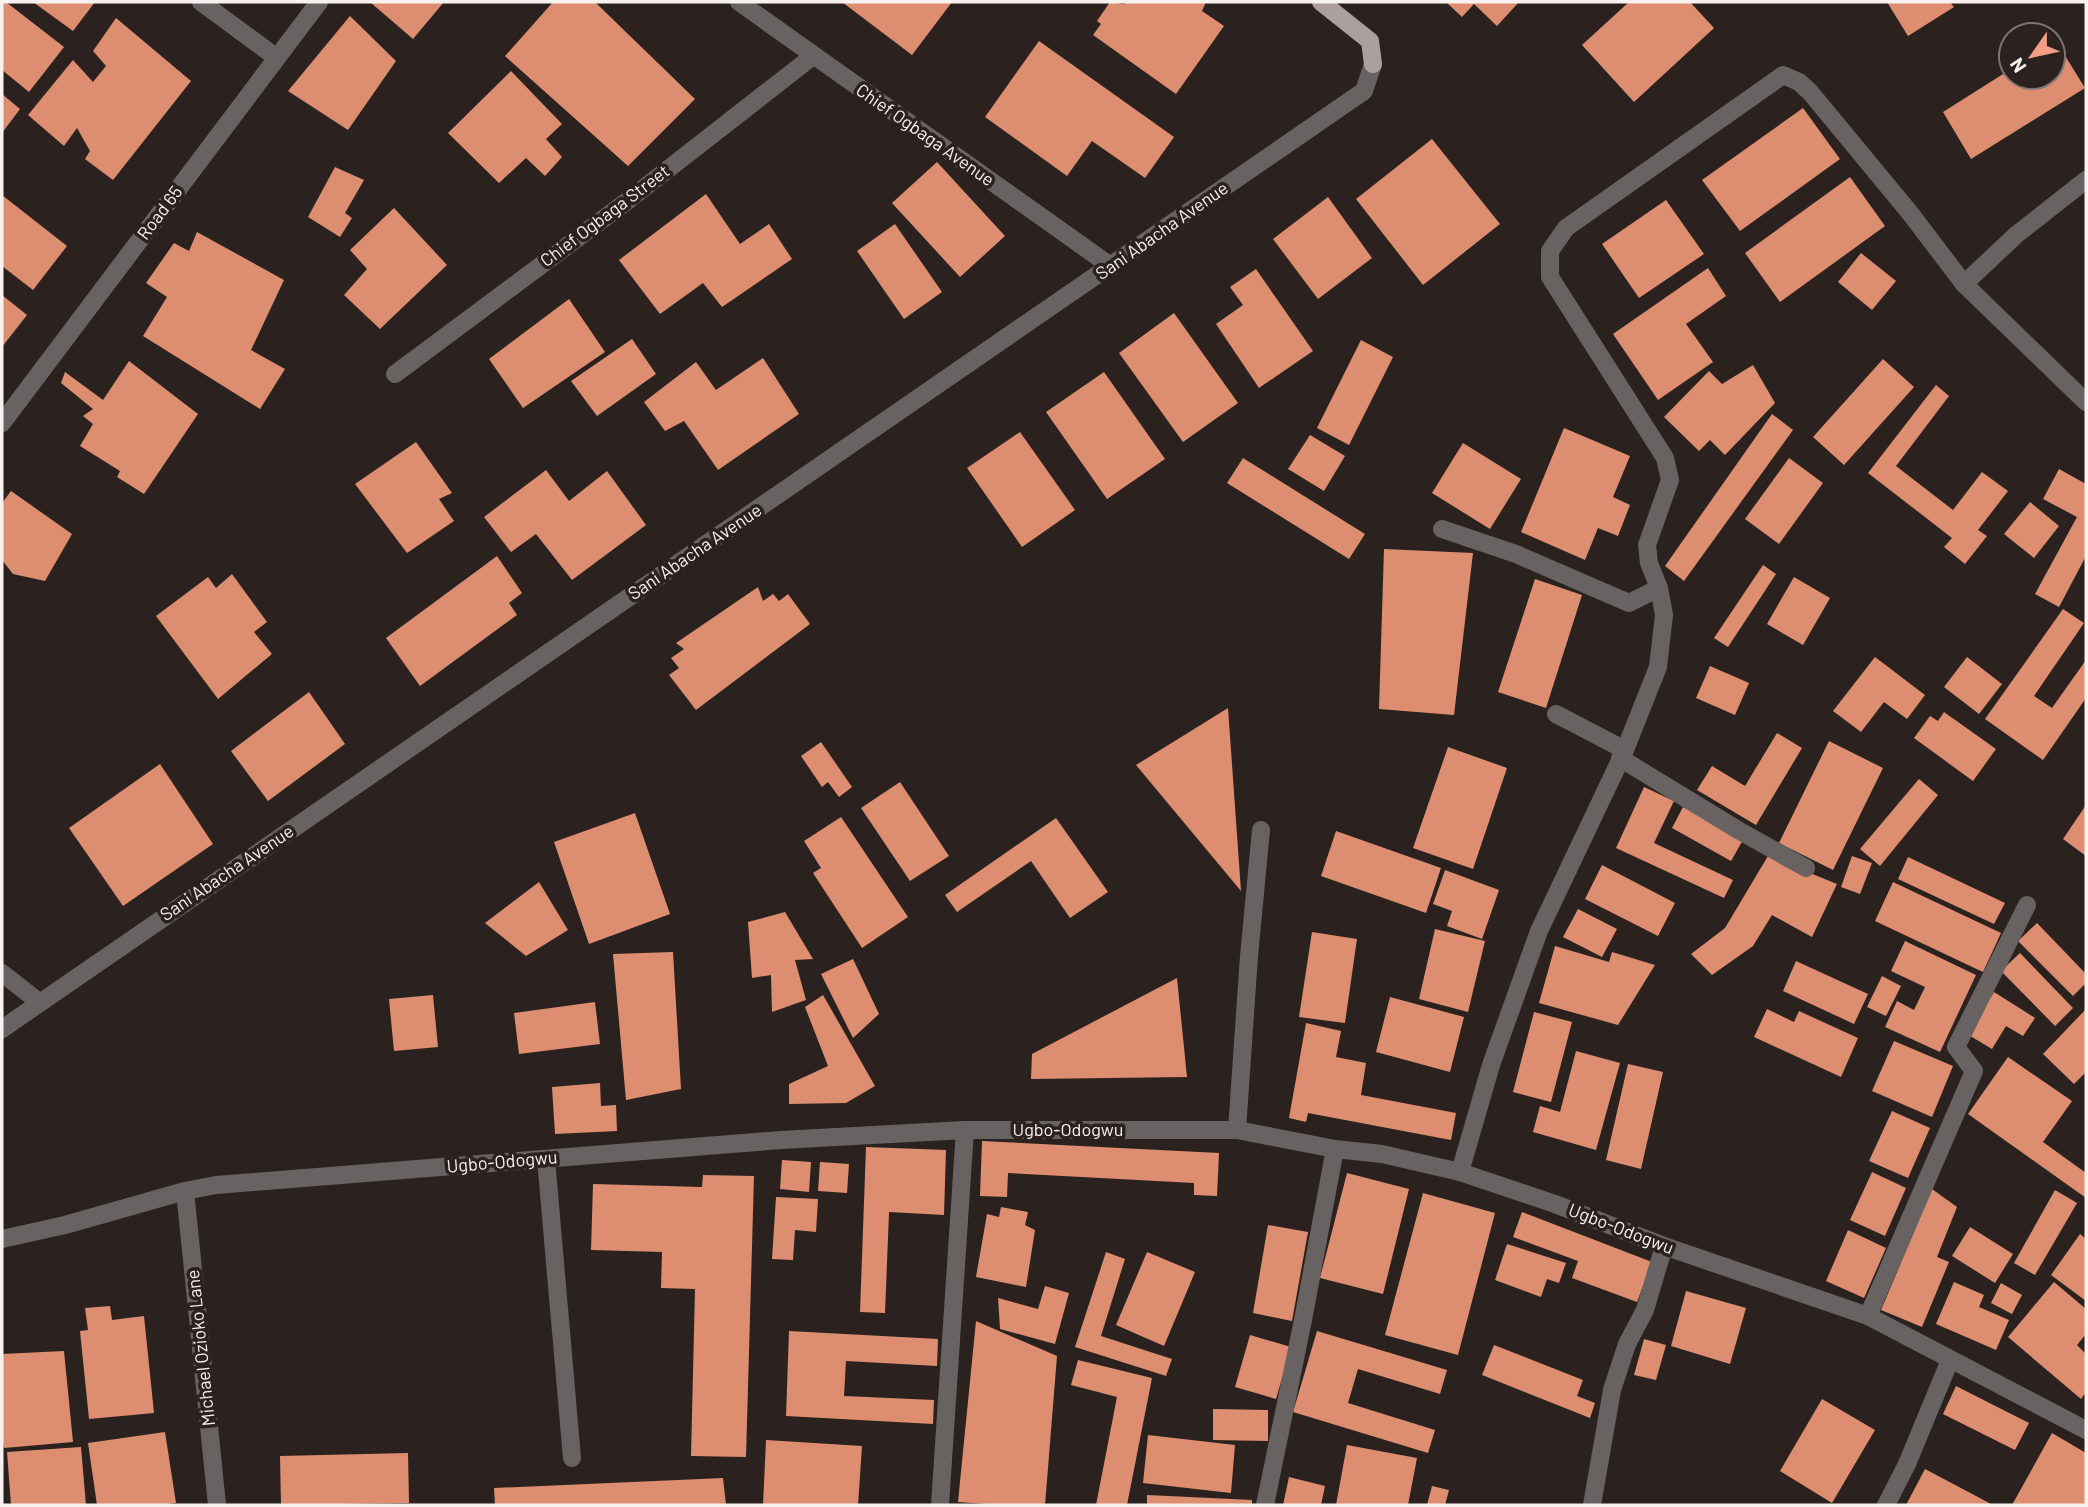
<svg xmlns="http://www.w3.org/2000/svg" width="2088" height="1507" font-family="Barlow,sans-serif">
	<style>
		.building { fill: #de8e70 }
		.lines { fill: none; stroke-linecap: round; stroke-linejoin: round }
		.minor { stroke: #686362; stroke-width: 18 }
		.major { stroke: #aba09f; stroke-width: 18 }
		.labels { text-anchor: middle; stroke-width: 7; stroke-linejoin: round; paint-order: stroke }
		.street-label { font-size: 18px; fill: #f7f1ef; stroke: #2b221f }
	</style>
	<rect width="100%" height="100%" fill="#2b221f"/>
	<path class="building" d="M2,2H6L64,47L29,92L2,70Z
		M33,2H95L73,31Z
		M370,2H444L413,39Z
		M553,2H595L695,99L628,166L505,56Z
		M842,2H952L912,55Z
		M1110,2L1124,4L1126,2H1206L1202,11L1224,26L1176,94L1093,35L1101,24L1097,21Z
		M1446,2H1519L1497,26L1474,4L1462,17Z
		M1629,2H1690L1714,28L1634,102L1582,45Z
		M1887,2H1950L1954,7L1908,36Z
		M350,16L396,61L348,130L288,91Z
		M116,18L191,81L113,180L85,159L90,151L77,128L64,146L28,115L73,60L93,82L106,66L93,51Z
		M1039,41L1174,137L1145,178L1092,141L1067,176L985,117Z
		M2056,41L2085,88L1971,159L1943,112L2011,69V77H2053V43Z
		M511,71L562,124L546,139L562,157L545,176L526,158L499,183L448,133Z
		M2,94L20,109L2,133Z
		M1803,108L1840,159L1740,231L1702,180Z
		M1432,139L1500,224L1423,285L1356,199Z
		M937,162L1005,236L960,277L892,203Z
		M335,167L364,180L345,213L352,218L340,237L308,217Z
		M1850,177L1885,226L1780,302L1745,253Z
		M706,194L740,244L769,224L792,259L722,307L703,283L660,314L619,260Z
		M2,195L67,246L33,290L2,266Z
		M1328,197L1372,258L1318,299L1273,239Z
		M1666,200L1704,254L1639,298L1602,244Z
		M394,208L447,265L380,329L344,295L367,269L350,250Z
		M895,224L942,292L904,319L857,251Z
		M197,232L284,280L251,350L285,369L260,409L143,336L167,297L146,283L174,243L189,251Z
		M1861,253L1896,281L1872,310L1838,282Z
		M1708,268L1726,296L1686,324L1713,362L1658,400L1613,334Z
		M1256,269L1313,351L1259,388L1216,324L1243,305L1230,287Z
		M2,295L27,315L2,347Z
		M569,299L605,352L523,408L489,359Z
		M1174,313L1238,403L1183,442L1119,353Z
		M632,339L656,374L597,416L571,381Z
		M1361,340L1393,357L1349,445L1317,428Z
		M763,358L799,414L718,470L684,421L665,431L644,402L696,362L716,390Z
		M1883,359L1914,387L1844,465L1813,437Z
		M129,361L198,414L144,494L117,477L120,471L80,446L93,424L83,416L93,409L61,383L65,372L103,400Z
		M1753,365L1775,403L1725,455L1710,440L1699,451L1664,417L1709,371L1722,384Z
		M1104,372L1165,459L1107,499L1046,412Z
		M1936,385L1949,396L1896,466L1953,510L1982,472L2008,491L1978,530L1987,536L1965,564L1944,547L1952,538L1868,473Z
		M1772,414L1793,430L1684,581L1665,566Z
		M1564,428L1630,456L1613,497L1630,505L1618,536L1598,528L1585,560L1521,532Z
		M1020,432L1075,510L1022,547L967,468Z
		M1310,435L1345,456L1324,491L1288,469Z
		M416,442L452,493L439,499L454,521L407,553L355,484Z
		M1463,443L1521,479L1490,529L1432,493Z
		M1243,458L1365,534L1349,559L1227,483Z
		M1789,458L1823,483L1779,544L1745,519Z
		M2059,469L2086,484V556L2059,607L2035,594L2077,517L2043,499Z
		M546,470L569,501L607,471L646,525L572,580L536,534L511,552L484,517Z
		M11,491L72,534L45,581L13,574L2,560V503Z
		M2030,502L2059,526L2034,558L2004,534Z
		M1384,549L1473,553L1454,715L1379,709Z
		M497,556L522,593L509,603L517,615L420,686L386,638Z
		M1763,565L1776,574L1728,647L1714,638Z
		M232,574L267,622L254,632L272,654L218,699L156,616L208,577L216,588Z
		M1794,577L1830,598L1803,645L1767,624Z
		M1535,579L1582,595L1546,708L1498,692Z
		M758,587L763,601L773,594L779,601L788,594L810,624L696,710L669,675L679,668L671,658L684,649L676,643Z
		M2063,609L2084,623L2034,696L2052,708L2086,660V698L2043,760L1985,719Z
		M1875,657L1925,695L1907,719L1884,702L1861,732L1833,711Z
		M1967,657L2002,684L1979,714L1944,687Z
		M1710,666L1749,683L1735,715L1696,698Z
		M309,692L345,744L268,801L231,751Z
		M1228,708L1241,891L1136,765Z
		M1944,712L1996,749L1973,781L1914,738L1930,716L1938,721Z
		M1777,733L1802,748L1756,825L1697,790L1712,766L1745,786Z
		M1829,741L1883,768L1833,870L1779,843Z
		M821,742L852,787L839,797L828,782L822,787L801,756Z
		M1448,747L1507,768L1473,869L1413,848Z
		M160,764L213,844L123,906L69,828Z
		M1919,779L1938,795L1880,866L1860,849Z
		M900,782L949,856L910,881L861,808Z
		M1644,787L1674,801L1654,843L1733,880L1724,898L1616,848Z
		M2086,805V856L2063,839Z
		M1683,807L1743,840L1731,861L1672,828Z
		M635,813L670,914L589,944L554,842Z
		M841,817L908,917L862,948L813,873L821,868L804,841Z
		M1056,818L1108,892L1070,918L1031,861L957,912L945,895Z
		M1336,831L1441,868L1426,913L1321,876Z
		M1768,856L1837,884L1812,937L1772,915L1753,946L1712,975L1691,954L1725,928Z
		M1852,856L1872,863L1860,894L1841,887Z
		M1908,857L2005,903L1994,924L1898,879Z
		M1602,865L1675,903L1658,936L1585,899Z
		M1445,870L1499,890L1482,939L1447,926L1452,911L1433,904Z
		M539,882L568,930L526,956L485,923Z
		M1893,882L2001,933L1983,972L1875,921Z
		M1578,909L1617,929L1602,957L1563,937Z
		M785,912L813,959L795,960L806,1000L772,1012L771,975L752,978L748,922Z
		M2037,923L2086,974V983L2073,996L2018,941Z
		M1435,929L1485,941L1468,1012L1419,999Z
		M1312,932L1357,939L1345,1023L1299,1017Z
		M1905,941L1976,975L1940,1052L1885,1027L1897,1001L1914,1010L1925,987L1891,971Z
		M1555,946L1609,962L1612,952L1655,965L1618,1025L1539,1003Z
		M673,952L681,1089L626,1100L613,954Z
		M2020,953L2073,1008L2055,1026L2001,971Z
		M853,959L879,1014L853,1038L821,974Z
		M1796,961L1868,994L1854,1024L1783,991Z
		M1882,976L1901,986L1886,1016L1867,1007Z
		M1177,978L1187,1077L1031,1079L1032,1054Z
		M1994,992L2035,1018L2023,1036L2006,1026L1992,1049L1967,1034Z
		M433,995L438,1047L394,1051L389,999Z
		M823,995L875,1086L846,1103L789,1104V1084L828,1066L805,1007Z
		M1390,997L1464,1017L1450,1072L1376,1052Z
		M595,1002L600,1044L519,1054L514,1013Z
		M1767,1009L1794,1022L1799,1011L1858,1038L1841,1077L1754,1037Z
		M2086,1009V1072L2074,1084L2043,1054Z
		M1534,1012L1572,1022L1551,1102L1513,1092Z
		M1306,1023L1341,1031L1336,1057L1366,1063L1361,1095L1456,1113L1451,1140L1308,1113L1306,1122L1289,1118Z
		M1894,1041L1953,1066L1932,1117L1872,1091Z
		M1576,1051L1620,1063L1596,1150L1533,1132L1540,1106L1560,1112Z
		M2008,1057L2072,1101L2043,1142L2086,1173V1198L1968,1114Z
		M1628,1064L1663,1072L1641,1169L1606,1160Z
		M600,1083L601,1106L616,1105L617,1131L555,1134L552,1087Z
		M1892,1111L1930,1128L1908,1178L1869,1161Z
		M982,1141L1219,1153L1217,1196L1194,1195V1183L1008,1173L1007,1197L980,1196Z
		M866,1147L946,1150L944,1215L889,1212L885,1313L860,1312Z
		M782,1160L811,1162L809,1192L780,1189Z
		M820,1162L849,1164L847,1193L818,1191Z
		M1872,1172L1906,1188L1885,1236L1850,1220Z
		M1347,1173L1409,1189L1383,1294L1320,1278Z
		M703,1175L754,1176L746,1457L691,1456L695,1289L661,1288L662,1252L591,1250L593,1184L702,1187Z
		M1932,1189L1957,1207L1937,1257L1949,1262L1922,1327L1881,1310Z
		M2055,1190L2077,1203L2035,1275L2014,1263Z
		M1423,1193L1495,1213L1458,1355L1385,1335Z
		M776,1197L818,1199L816,1232L795,1230L793,1260L772,1259Z
		M1001,1207L1028,1212L1025,1225L1035,1230L1026,1287L976,1277L987,1214L999,1217Z
		M1522,1212L1652,1262L1637,1302L1572,1278L1578,1261L1513,1237Z
		M1268,1225L1308,1232L1292,1321L1253,1313Z
		M1970,1227L2013,1254L1995,1283L1952,1256Z
		M1848,1230L1886,1248L1864,1298L1826,1281Z
		M2080,1234L2086,1239V1301L2051,1275Z
		M1507,1244L1566,1263L1559,1283L1547,1279L1541,1297L1495,1280Z
		M1106,1252L1125,1259L1101,1336L1172,1359L1166,1376L1075,1347Z
		M1147,1252L1195,1272L1164,1346L1116,1325Z
		M1954,1282L1984,1295L1979,1307L2009,1320L1996,1350L1936,1324Z
		M2054,1282L2086,1309V1334L2077,1345L2086,1354V1392L2081,1399L2008,1337Z
		M2001,1283L2022,1295L2012,1314L1991,1303Z
		M1045,1286L1069,1293L1055,1344L1000,1329L998,1298L1038,1309Z
		M1686,1291L1746,1308L1730,1364L1671,1346Z
		M110,1306L112,1320L144,1316L154,1413L89,1419L80,1331L88,1330L85,1308Z
		M976,1321L1057,1356L1045,1505H1001L958,1502Z
		M789,1331L938,1339L937,1366L846,1361L844,1396L934,1400L933,1424L786,1416Z
		M1317,1331L1447,1370L1440,1394L1358,1369L1348,1403L1435,1430L1428,1453L1293,1412Z
		M1250,1335L1291,1347L1276,1399L1235,1387Z
		M1644,1339L1666,1345L1656,1380L1634,1375Z
		M1494,1345L1583,1380L1577,1396L1595,1403L1590,1418L1482,1375Z
		M64,1351L73,1442L4,1448L2,1439V1354Z
		M1078,1360L1152,1378L1127,1505H1096L1117,1397L1071,1385Z
		M1956,1386L2029,1423L2015,1450L1943,1414Z
		M1822,1399L1875,1430L1832,1503L1780,1471Z
		M1213,1409L1268,1410V1441L1213,1440Z
		M165,1432L176,1503L157,1505H97L88,1443Z
		M2052,1433L2086,1453V1505H2012Z
		M1148,1435L1235,1445L1231,1493L1143,1483Z
		M766,1440L862,1446L858,1505H763Z
		M1347,1445L1417,1458L1408,1505H1336Z
		M81,1447L86,1505H11L7,1452Z
		M408,1453L409,1503L281,1505L280,1456Z
		M1925,1469L1993,1505H1906Z
		M1289,1477L1325,1486L1321,1505H1283Z
		M723,1478L726,1505H495L494,1488Z
		M1432,1486L1449,1490L1445,1505H1427Z
		M1147,1495L1252,1500V1505H1147Z"/>
	<g class="lines">
		<path class="minor" d="M201,2L277,58
			M739,2L1112,267
			M1964,284L2016,235L2086,180
			M395,374L626,202L813,56
			M2,423L319,2
			M1442,529L1516,554L1629,603L1659,588
			M1556,714L1625,750
			M1620,758L1738,830L1806,868
			M2,973L39,1002
			M2,1029L1364,91L1373,64
			M1237,1130L1249,956L1261,830
			M546,1159L572,1458
			M1460,1172L1491,1065L1539,931L1625,750L1658,667L1664,615L1659,588L1649,563L1647,545L1670,480L1665,458L1550,277V251L1566,228L1783,75L1799,82L1810,92L1910,213L1964,284L2086,402
			M185,1191L217,1505
			M2,1239L65,1225L185,1191L216,1185L781,1140L965,1130H1237L1335,1149L1382,1154L1460,1172L1555,1204L1664,1246L1868,1316L2086,1430
			M1868,1316L1974,1071L1956,1047L2027,905
			M940,1505L965,1130
			M1265,1505L1303,1320L1335,1149
			M1592,1505L1612,1390L1627,1344L1645,1310L1664,1246
			M1886,1505L1907,1464L1950,1360"/>
		<path class="major" d="M1321,2L1370,41L1373,64"/>
	</g>
	<g class="labels">
		<g class="street-label">
			<text transform="translate(925 135) rotate(35)" y="6">Chief Ogbaga Avenue</text>
			<text transform="translate(160 213) rotate(-53)" y="6">Road 65</text>
			<text transform="translate(605 216) rotate(-37)" y="6">Chief Ogbaga Street</text>
			<text transform="translate(1162 231) rotate(-35)" y="6">Sani Abacha Avenue</text>
			<text transform="translate(695 552) rotate(-34)" y="6">Sani Abacha Avenue</text>
			<text transform="translate(227 873) rotate(-34)" y="6">Sani Abacha Avenue</text>
			<text x="1068" y="1136">Ugbo-Odogwu</text>
			<text transform="translate(502 1162) rotate(-5)" y="6">Ugbo-Odogwu</text>
			<text transform="translate(1621 1229) rotate(21)" y="6">Ugbo-Odogwu</text>
			<text transform="translate(201 1348) rotate(-96)" y="6">Michael Ozioko Lane</text>
		</g>
	</g>
	<rect width="2088" height="1507" fill="none" stroke="#f7f1ef" stroke-width="7"/>
	<g transform="translate(2032 56) rotate(236)"><circle r="33" fill="#2b221f" stroke="#7d7572" stroke-width="2"/>
	<path d="M0-5L12 26L0 18L-12 26Z" fill="#f49e87"/>
	<text y="-10" font-size="19" font-weight="bold" text-anchor="middle" fill="#f7f1ef">N</text>
	</g>
</svg>
